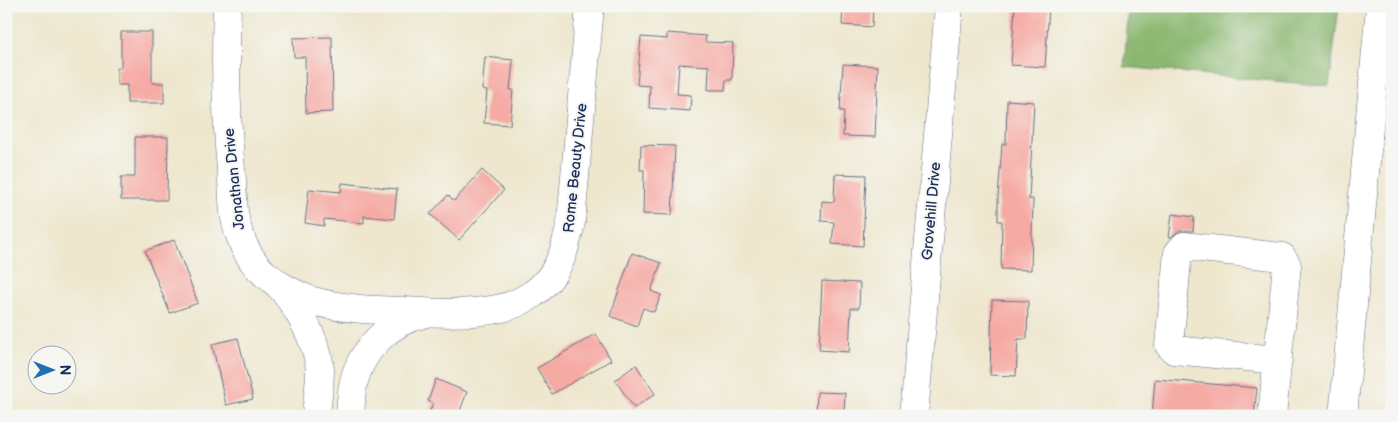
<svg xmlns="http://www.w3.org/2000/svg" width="1398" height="422" font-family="'Balsamiq Sans',sans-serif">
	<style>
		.forest { fill: #8bb871; stroke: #537468 }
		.building { fill: #f6aaa4 }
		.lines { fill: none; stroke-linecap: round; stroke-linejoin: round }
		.minor-casing { stroke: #656f85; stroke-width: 29 }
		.minor { stroke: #fff; stroke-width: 28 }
		.labels { text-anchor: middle; stroke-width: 4; stroke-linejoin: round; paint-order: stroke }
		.street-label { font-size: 15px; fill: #1b2f5e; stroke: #f6f6f2 }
	</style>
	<rect width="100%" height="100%" fill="#f6f6f2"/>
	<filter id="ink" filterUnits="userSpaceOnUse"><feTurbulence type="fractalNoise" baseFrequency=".02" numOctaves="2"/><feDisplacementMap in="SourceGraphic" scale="10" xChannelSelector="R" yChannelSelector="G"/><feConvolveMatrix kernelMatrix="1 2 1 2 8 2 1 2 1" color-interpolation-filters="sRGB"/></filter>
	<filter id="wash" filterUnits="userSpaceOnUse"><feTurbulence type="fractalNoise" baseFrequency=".0096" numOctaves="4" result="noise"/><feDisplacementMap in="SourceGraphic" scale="20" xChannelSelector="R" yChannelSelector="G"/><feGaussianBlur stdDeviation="1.12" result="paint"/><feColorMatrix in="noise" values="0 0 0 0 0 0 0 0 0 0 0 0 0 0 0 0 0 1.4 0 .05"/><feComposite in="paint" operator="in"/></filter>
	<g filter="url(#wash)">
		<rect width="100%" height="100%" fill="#eee7ce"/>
		<path class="forest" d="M1129,6H1339L1329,86L1124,67Z"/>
		<g id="blocks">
			<path class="building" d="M843,6H873L872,27L842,25Z
				M1015,6H1049L1045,67L1011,65Z
				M121,32H152V83H164V103H127V85H117V68H121Z
				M667,33L706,36L705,42L733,43L732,80H726L725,90H708L709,66L679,64L677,94L691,95L690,111L649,108L650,86L637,85L641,37L667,39Z
				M332,37L333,112L306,113L305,57H294L293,38Z
				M485,57L513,60L510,90H513L510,125L484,123L487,91L482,90Z
				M843,64L878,66L875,137L843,136L844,111H840Z
				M1007,100L1034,102L1029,199H1033L1031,270L1001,269L1002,221H998V198L1002,144H1006Z
				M135,137H168L167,200H121V177H135Z
				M641,145L675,146L672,215L643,214L644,170H640Z
				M482,170L504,190L459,240L430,214L448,195L454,201Z
				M835,174L866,175L863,246L832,244L834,222L821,221L822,201L834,202Z
				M342,183L397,189L394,219L364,216V223L324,219V226L305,223L309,189L341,192Z
				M1172,214L1194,217L1193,231H1179L1171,237H1169Z
				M174,240L198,303L170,313L145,251Z
				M632,253L661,263L651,291L661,295L654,312L643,308L637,326L610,316Z
				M822,281L860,283L859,308H851L849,352L819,350Z
				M992,300L1028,301L1027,339H1018L1016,376L990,375Z
				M596,334L611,360L552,394L537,368Z
				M238,338L253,399L226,405L212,344Z
				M636,365L655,394L634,408L615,380Z
				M436,379L467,392L458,416H428L433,403L428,401Z
				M1155,379L1257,388L1254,416H1152Z
				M817,392L845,393L844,416H816Z"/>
		</g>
	</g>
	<g filter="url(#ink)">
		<use href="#blocks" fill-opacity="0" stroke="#656f85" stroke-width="1"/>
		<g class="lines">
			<g class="minor-casing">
				<path id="minor" d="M227,6C225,64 226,123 232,180C233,199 233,219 240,236C245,250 253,264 265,274C269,277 273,280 277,283C296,303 318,342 320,370C320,385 317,401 316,416
					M276,283C288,290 300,297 313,301C342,309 374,310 404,311C436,313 470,315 502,308C513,305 524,300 533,294C559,275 565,251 571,222L590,6
					M350,416C351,404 351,392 354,381C362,349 390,321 423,314
					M914,416L949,6
					M1272,416L1287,265L1282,257L1184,246L1178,253L1169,345L1174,350L1278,360
					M1343,416L1380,6"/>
			</g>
			<use href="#minor" class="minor"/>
		</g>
	</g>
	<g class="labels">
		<g class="street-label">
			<text transform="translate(575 168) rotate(-84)" y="5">Rome Beauty Drive</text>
			<text transform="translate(234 179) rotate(-96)" y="5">Jonathan Drive</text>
			<text transform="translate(931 211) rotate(-85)" y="5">Grovehill Drive</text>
		</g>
	</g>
	<rect width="1398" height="422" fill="none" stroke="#f6f6f2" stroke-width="25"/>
	<g transform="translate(52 370) rotate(90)"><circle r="24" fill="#f6f6f2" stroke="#9ea6b7"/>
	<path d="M0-4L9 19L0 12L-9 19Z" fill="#1f6fb2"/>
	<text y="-8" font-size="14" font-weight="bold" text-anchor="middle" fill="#1b2f5e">N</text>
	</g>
</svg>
